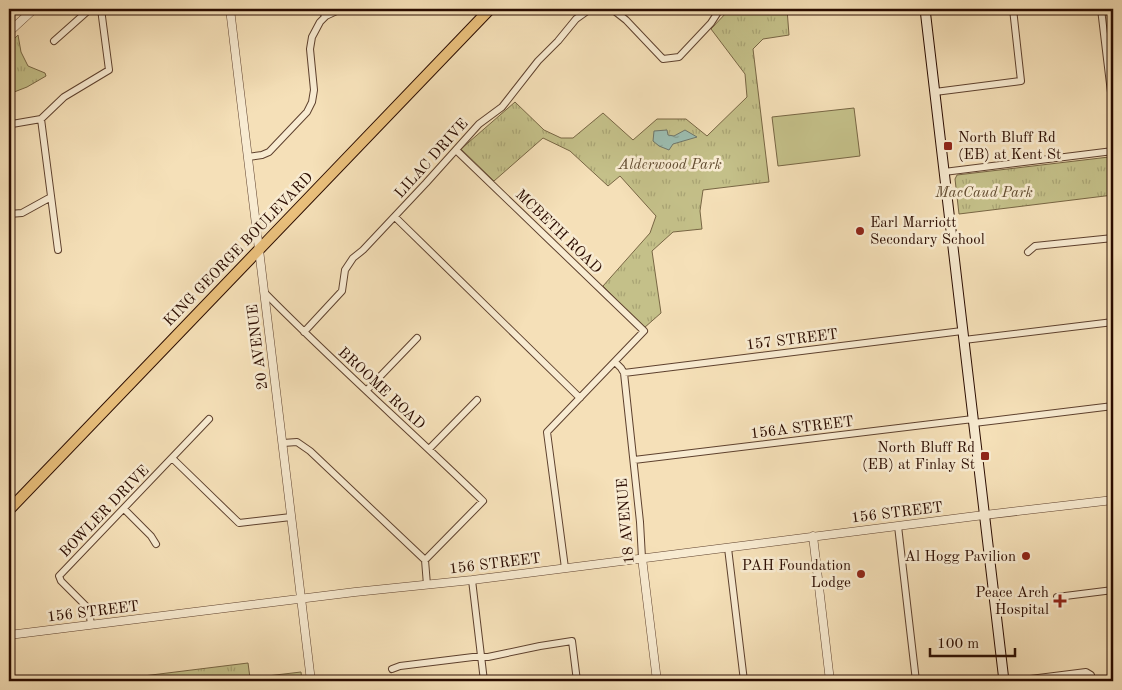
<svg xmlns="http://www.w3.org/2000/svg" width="1122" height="690" font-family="'Old Standard TT',serif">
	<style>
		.grass { fill: #c4c089; stroke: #786644 }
		.park { fill: url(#park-tufts); stroke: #786644 }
		.water { fill: url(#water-ripples); stroke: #6f766a }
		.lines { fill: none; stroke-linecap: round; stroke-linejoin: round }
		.minor-casing { stroke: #5e412e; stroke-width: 8 }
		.tertiary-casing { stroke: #5e412e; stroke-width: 9 }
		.secondary-casing { stroke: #2b0c00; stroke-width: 11 }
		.primary-casing { stroke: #2b0c00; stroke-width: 12 }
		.minor { stroke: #f8ebd1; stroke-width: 6 }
		.tertiary { stroke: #f8ebd1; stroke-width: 8 }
		.secondary { stroke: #f8ebd1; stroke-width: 9 }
		.primary { stroke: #eac07c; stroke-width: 10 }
		.poi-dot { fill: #8f2418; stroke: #f8ebd1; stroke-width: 2 }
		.labels { text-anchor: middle; stroke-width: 5; stroke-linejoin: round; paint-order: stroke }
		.poi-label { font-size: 15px; fill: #2b0c00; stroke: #f8ebd1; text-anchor: end }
		.street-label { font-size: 15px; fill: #2b0c00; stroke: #f8ebd1 }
		.park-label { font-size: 15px; font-style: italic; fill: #614b30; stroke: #f8ebd1 }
	</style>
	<defs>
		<pattern id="park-tufts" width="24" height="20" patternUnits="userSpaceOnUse" patternTransform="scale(1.25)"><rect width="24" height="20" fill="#c4c089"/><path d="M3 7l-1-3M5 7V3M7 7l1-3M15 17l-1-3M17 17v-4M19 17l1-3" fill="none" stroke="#a9a474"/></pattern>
		<pattern id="water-ripples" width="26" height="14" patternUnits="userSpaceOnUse" patternTransform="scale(1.25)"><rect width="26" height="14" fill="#9cbdb1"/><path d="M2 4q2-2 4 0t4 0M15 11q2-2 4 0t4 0" fill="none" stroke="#87a196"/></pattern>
	</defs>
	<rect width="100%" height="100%" fill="#f5e0b8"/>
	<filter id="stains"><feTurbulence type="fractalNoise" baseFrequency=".004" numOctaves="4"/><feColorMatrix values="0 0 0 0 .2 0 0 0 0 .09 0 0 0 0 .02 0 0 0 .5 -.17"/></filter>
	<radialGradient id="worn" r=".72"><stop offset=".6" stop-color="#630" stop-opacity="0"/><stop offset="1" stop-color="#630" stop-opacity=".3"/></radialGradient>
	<path class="grass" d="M854,108L860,156L778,166L772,117Z"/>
	<path class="park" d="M727,9H787L789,35L763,39L753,49L769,182L703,190L700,211L702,229L673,232L652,251L661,313L644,328L603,286L650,233L656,216L620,176L608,186L570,151L543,138L494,181L461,149L515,102L544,130L561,138H573L603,113L633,140L657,119H686L707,136L747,97L745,74L711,29L727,12Z
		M18,35L21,52L28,66L45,73L46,76L27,87L9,94V44Z
		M1109,157L1113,159V195L959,214L955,179L957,175Z
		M248,663L250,678L301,672L302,681H119V679Z"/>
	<path class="water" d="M667,130L668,135L674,136L685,130L697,137L673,144L669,150L659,146L653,141L654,131Z"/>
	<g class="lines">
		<g class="minor-casing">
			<path id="minor" d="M320,9L326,16
				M612,9L626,20L663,59L679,57L711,23L720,9
				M1101,9L1113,109
				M54,41L90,9
				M935,92L1021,81L1013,9
				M41,119L58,250
				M9,124H12L41,119L64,97L109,70L101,9
				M456,150C519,210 581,271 644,331L547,432L565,568
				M248,157L262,155L269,152L307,112L312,102L314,90L310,49L312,37L320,22L326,16L341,9
				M944,172L1113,151
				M9,214L22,213L51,197
				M395,217L580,398
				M1028,252L1035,246L1113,238
				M265,293C335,364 411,431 483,501L425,560
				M304,332L342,291L345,270L353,258L363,250L426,183L479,124L502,107L538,61L558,41L576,19L590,9
				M964,340L1113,322
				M615,362L621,368L624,373L640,522L642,558
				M624,373L962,331
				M367,390L417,338
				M974,423L1113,406
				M283,443L297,442L310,451L425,560L427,585
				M429,449L477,400
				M172,458L239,523L291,517
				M634,460L973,419
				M124,509L151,536L156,544
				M898,526L916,681
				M728,548L744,681
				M472,580L484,681
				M1057,597L1113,590
				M91,625L89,609L61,581L59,576L209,419
				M392,669L400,666L473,657H488L540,646L572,641L577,681
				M1014,681L1086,672L1091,675L1092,681"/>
		</g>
		<g class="tertiary-casing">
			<path id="tertiary" d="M230,9L311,681
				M9,32L34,9
				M813,536L830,681
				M642,558L657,681
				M9,635L355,592L472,580L976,516L1113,500"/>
		</g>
		<g class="secondary-casing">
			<path id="secondary" d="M925,9L1004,681"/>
		</g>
		<g class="primary-casing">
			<path id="primary" d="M9,510L490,9"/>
		</g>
		<use href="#minor" class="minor"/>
		<use href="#tertiary" class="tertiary"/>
		<use href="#secondary" class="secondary"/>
		<use href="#primary" class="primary"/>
	</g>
	<g class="poi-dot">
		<rect x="943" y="141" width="10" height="10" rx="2.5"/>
		<circle cx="860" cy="231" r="5"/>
		<rect x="980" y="451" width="10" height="10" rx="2.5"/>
		<circle cx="1026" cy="556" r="5"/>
		<circle cx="861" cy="574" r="5"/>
		<path d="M1057.5 593.5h5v5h5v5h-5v5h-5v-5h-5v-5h5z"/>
	</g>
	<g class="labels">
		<g class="poi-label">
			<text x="958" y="142" text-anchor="start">North Bluff Rd<tspan x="958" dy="17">(EB) at Kent St</tspan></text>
			<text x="870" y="227" text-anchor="start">Earl Marriott<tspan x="870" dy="17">Secondary School</tspan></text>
			<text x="975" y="452">North Bluff Rd<tspan x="975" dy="17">(EB) at Finlay St</tspan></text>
			<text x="1016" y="561">Al Hogg Pavilion</text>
			<text x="851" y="570">PAH Foundation<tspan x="851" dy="17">Lodge</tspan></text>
			<text x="1049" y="597">Peace Arch<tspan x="1049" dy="17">Hospital</tspan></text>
		</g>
		<g class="street-label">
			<text transform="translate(431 158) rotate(-48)" y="5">LILAC DRIVE</text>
			<text transform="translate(559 231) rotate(44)" y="5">MCBETH ROAD</text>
			<text transform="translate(238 249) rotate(-46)" y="5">KING GEORGE BOULEVARD</text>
			<text transform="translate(792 339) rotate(-7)" y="5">157 STREET</text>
			<text transform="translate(257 347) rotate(-97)" y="5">20 AVENUE</text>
			<text transform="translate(382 388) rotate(43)" y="5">BROOME ROAD</text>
			<text transform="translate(802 427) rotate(-7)" y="5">156A STREET</text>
			<text transform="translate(104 511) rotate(-46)" y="5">BOWLER DRIVE</text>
			<text transform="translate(897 512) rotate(-7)" y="5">156 STREET</text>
			<text transform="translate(625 521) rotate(-95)" y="5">18 AVENUE</text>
			<text transform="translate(495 563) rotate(-7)" y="5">156 STREET</text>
			<text transform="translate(93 611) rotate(-7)" y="5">156 STREET</text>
		</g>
		<g class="park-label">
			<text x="670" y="169">Alderwood Park</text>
			<text x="984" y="197">MacCaud Park</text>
		</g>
	</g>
	<rect width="1122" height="690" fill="none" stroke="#f5e0b8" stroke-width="30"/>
	<rect x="10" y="10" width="1102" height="670" fill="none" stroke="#2b0c00" stroke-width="2.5"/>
	<rect x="15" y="15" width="1092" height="660" fill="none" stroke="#2b0c00"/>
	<path d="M930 648v8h85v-8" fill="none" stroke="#2b0c00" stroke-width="2.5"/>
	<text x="937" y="648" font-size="15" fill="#2b0c00" stroke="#f8ebd1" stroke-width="4" paint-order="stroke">100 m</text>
	<rect width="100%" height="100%" filter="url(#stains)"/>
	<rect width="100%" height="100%" fill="url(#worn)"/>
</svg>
